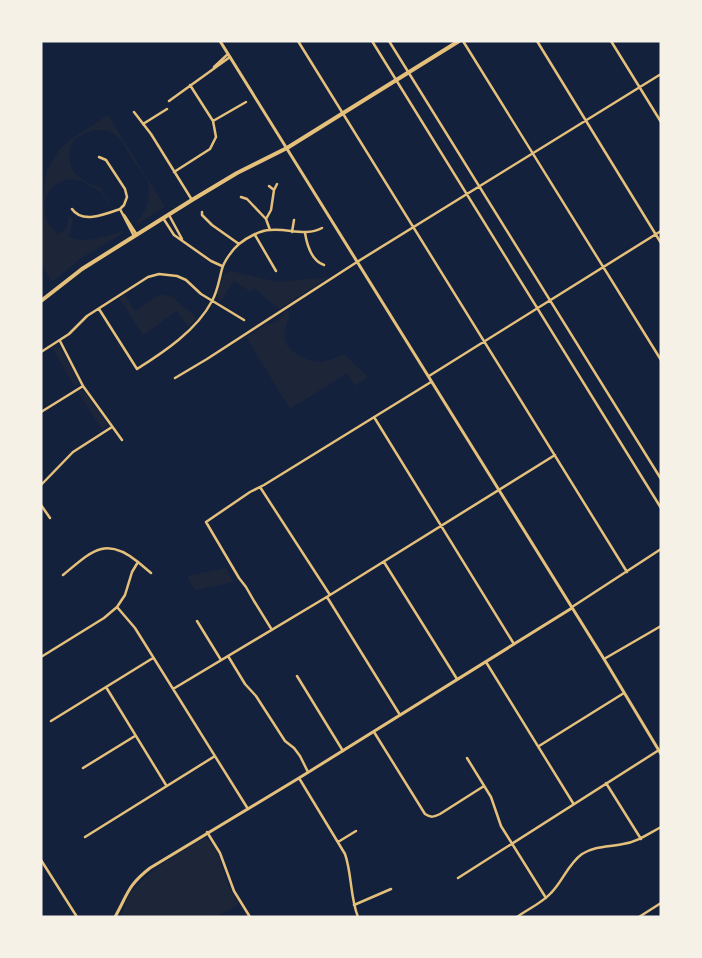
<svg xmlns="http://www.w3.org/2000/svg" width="702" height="958" font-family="'DejaVu Sans',sans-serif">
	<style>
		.green { fill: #1d2539 }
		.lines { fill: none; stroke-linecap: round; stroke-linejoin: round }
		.minor { stroke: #e5c07b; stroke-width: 2.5 }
		.tertiary { stroke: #e5c07b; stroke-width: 3 }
		.secondary { stroke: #e5c07b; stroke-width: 4 }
	</style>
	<rect width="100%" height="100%" fill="#14213d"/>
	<path class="green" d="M108,115L165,207L138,224L136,221C147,214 151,196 148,183C145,175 136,165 131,157C127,151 124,143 119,138C108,125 85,129 74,141C68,148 68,166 75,173C81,181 93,185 101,188L111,206L110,207L101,191C91,188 83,179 72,179C62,178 48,189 45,199C44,203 45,215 46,219C48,224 55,230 58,234L66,229L69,217L73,218L69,237C85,244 107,236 123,231V233L80,259L52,282L41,264L43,197L47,170L59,150L70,140Z
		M231,271L278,282L329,277L279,309L254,288L251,292L234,281L221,301L219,300L217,294L224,274Z
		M160,294L171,296L197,318L188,327L177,311L143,335L119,298L125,295L135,311Z
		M287,310L290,314C285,331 278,343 297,354C303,358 311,362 319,362C327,362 336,356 345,355L368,377L355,386L347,373L290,409L246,337L267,324L275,323Z
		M56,346L61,349L78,381V383L75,387L52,348Z
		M80,390L84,391L107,423L106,427L102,429L78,392Z
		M226,568L233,582L195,590L187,576Z
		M205,838C218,844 221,867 226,879C229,888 234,896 239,904L217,917H121C125,910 126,897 131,892C151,869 178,852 205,838Z"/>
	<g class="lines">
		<path class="minor" d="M298,41L627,572
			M372,41L661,508
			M389,41L661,479
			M463,41L661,360
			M537,41L661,243
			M611,41L661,122
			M214,67L228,54
			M169,101L230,57
			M134,112L151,134L192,200
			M213,121L246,102
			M143,124L167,109
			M99,157L106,160L125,189L127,197L124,205L120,209L134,236
			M174,172L210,149L216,137L213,121L190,85
			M269,186L274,190
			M241,197L247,199L266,219
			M72,209C82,224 106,214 120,209
			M202,212V215L212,225L239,244
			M124,215L137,235
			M169,215L182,239
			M163,218L174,235L211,261L222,266
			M270,230L266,219L271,210L274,190L277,184
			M292,232L294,220
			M305,233C307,245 312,261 324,265
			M255,235L276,271
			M99,309L137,369C164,352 197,330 212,301C218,290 219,280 222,269C224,261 233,249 239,244C246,238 261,230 270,230C289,228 305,237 322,228
			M60,341L83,386L122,440
			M41,352L69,334L87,316L148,277L159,274L177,276L186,280L201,294L244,320
			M429,376L661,231
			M175,378L207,359L357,262L661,74
			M41,412L83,386
			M374,417L514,644
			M41,485L73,452L112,427
			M260,487L330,595
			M41,505L50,518
			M384,562L457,679
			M63,575C91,552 105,535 138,562
			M327,597L400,715
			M117,607L135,628L248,809
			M572,607L661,549
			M197,621L221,660
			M272,630L254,601L246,587L239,578L206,522L250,492L264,485L431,382
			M228,656L245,684L256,696L285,741L294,748L300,756L308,772
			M41,657L104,618L117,607L125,595L132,572L138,562L151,573
			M604,659L661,626
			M486,662L573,803
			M297,676L343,751
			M106,687L166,785
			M173,689L330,595L555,455
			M51,721L153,658
			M374,732L425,814C431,818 434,817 440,814L484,786
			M539,746L624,693
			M467,758L491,797L501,826L546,898
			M83,768L135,736
			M299,778L345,854C352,874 350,897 358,917
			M606,783L641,839
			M207,832L220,853L234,891L250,917
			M85,837L215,756
			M338,842L356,831
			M41,860L77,917
			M458,878L659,750
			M354,905L391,889
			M517,917C528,909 542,903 551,893C563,881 568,864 582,854C595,846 608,847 623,844C637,842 648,834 661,827
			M639,917L661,903"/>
		<path class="tertiary" d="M220,41L604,659L661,754
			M115,917C128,894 127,886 150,868L299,778L572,608"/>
		<path class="secondary" d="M41,301L82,269L192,200L237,173L287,148L459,41"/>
	</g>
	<rect width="702" height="958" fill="none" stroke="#f6f1e7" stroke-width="85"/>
</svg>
